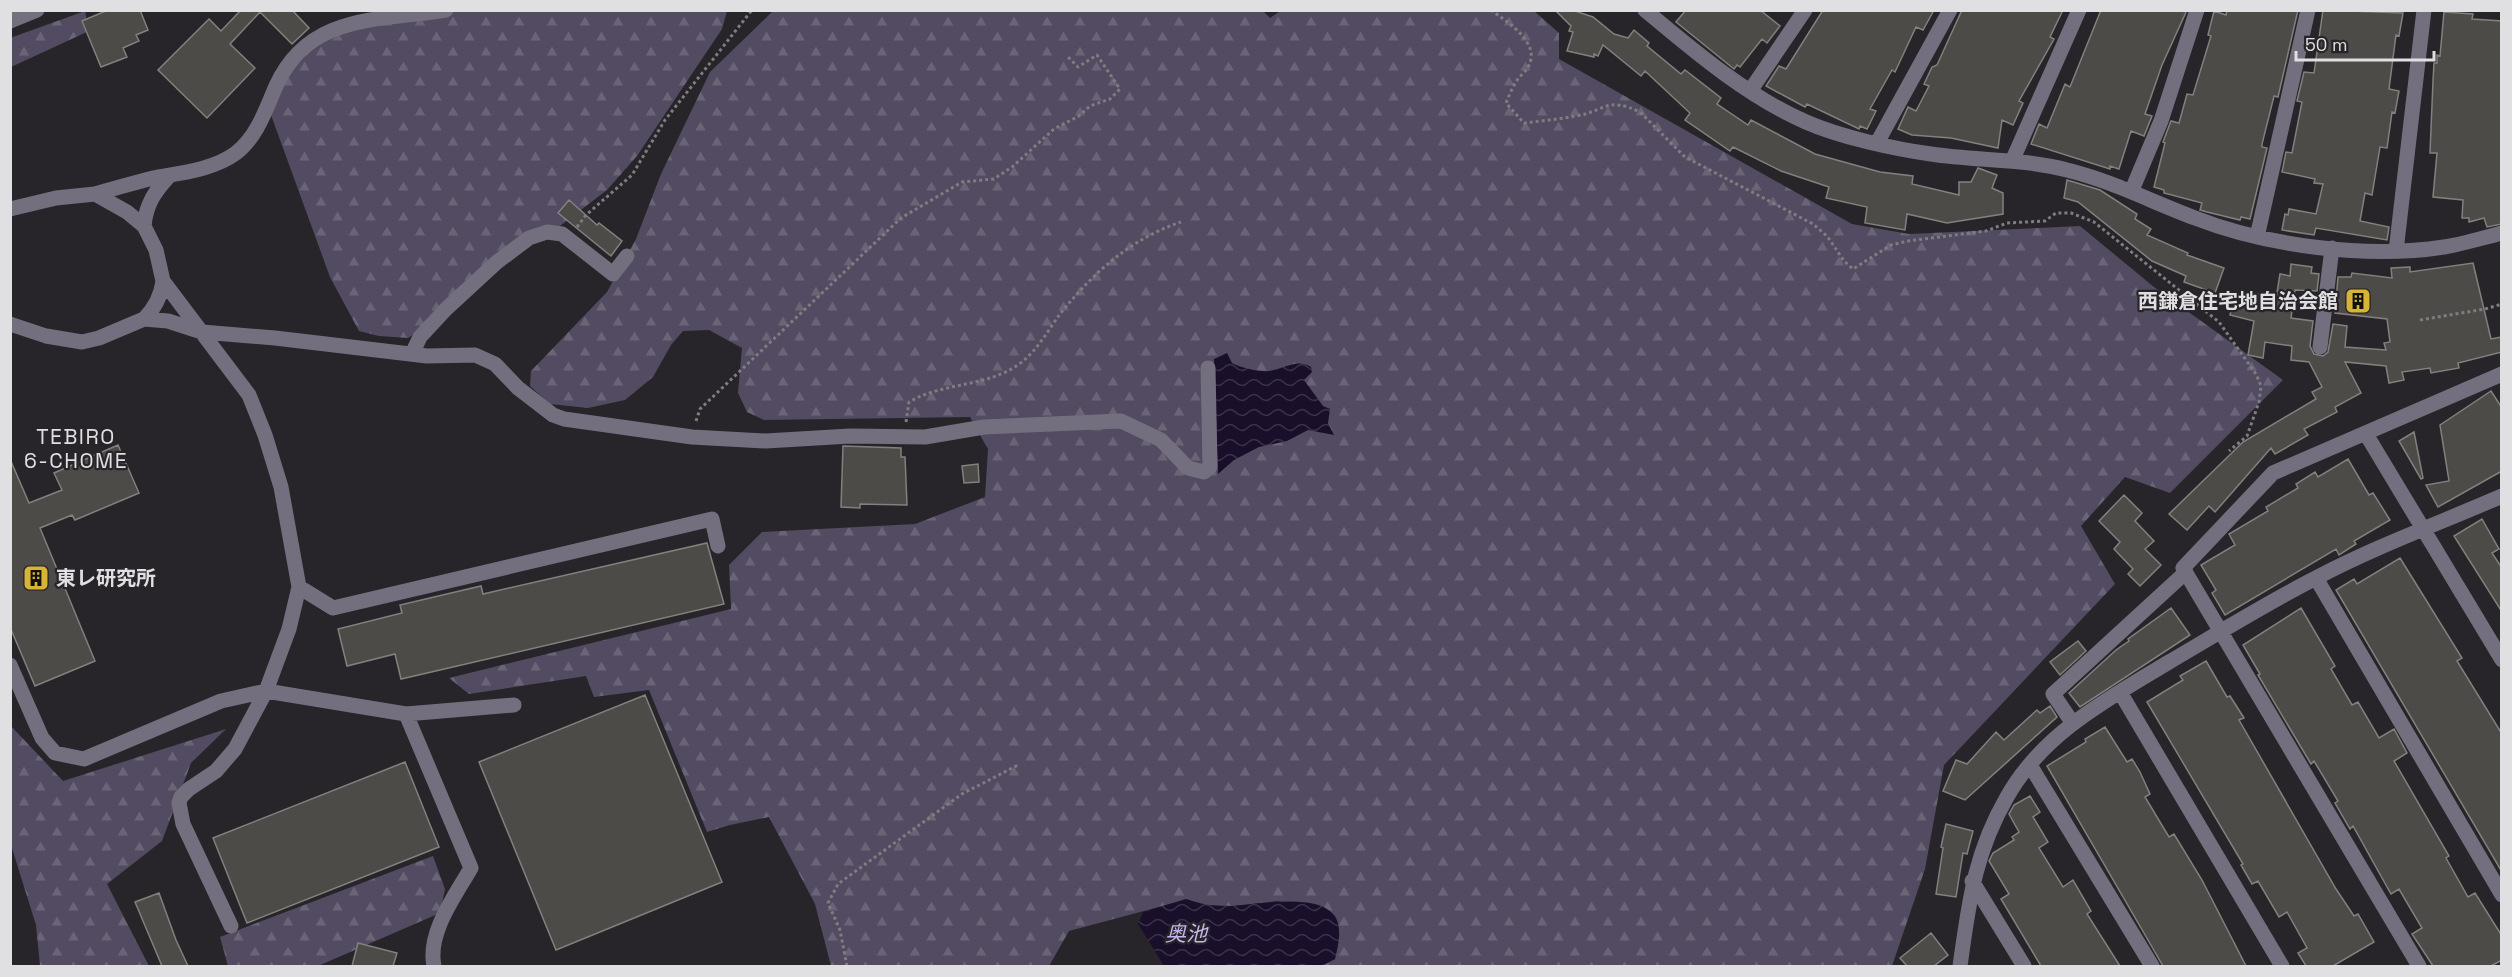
<svg xmlns="http://www.w3.org/2000/svg" width="2512" height="977" font-family="'Space Grotesk','Noto Sans JP',sans-serif">
	<style>
		.forest { fill: url(#forest-firs) }
		.water { fill: url(#water-waves) }
		.building { fill: #4c4b47; stroke: #82817d; stroke-width: 1.5 }
		.lines { fill: none; stroke-linecap: round; stroke-linejoin: round }
		.path { stroke: #7e7d80; stroke-width: 3; stroke-dasharray: 3 3; stroke-linecap: butt }
		.minor { stroke: #746f7f; stroke-width: 15 }
		.labels { text-anchor: middle; stroke-width: 4.5; stroke-linejoin: round; paint-order: stroke }
		.poi-label { font-size: 20px; font-weight: bold; fill: #e0dfe1; stroke: #272529; text-anchor: end }
		.neighbourhood-label { font-size: 21px; letter-spacing: 1.5px; fill: #e0dfe1; stroke: #272529 }
		.water-label { font-size: 21px; font-style: italic; fill: #c7b3ee; stroke: #272529 }
	</style>
	<defs>
		<pattern id="forest-firs" width="22" height="20" patternUnits="userSpaceOnUse" patternTransform="scale(1.5)"><rect width="22" height="20" fill="#524b61"/><path d="M5 1l3.5 6h-7zM16 11l3.5 6h-7z" fill="#6b6477"/></pattern>
		<pattern id="water-waves" width="16" height="10" patternUnits="userSpaceOnUse" patternTransform="scale(1.5)"><rect width="16" height="10" fill="#1a0f2b"/><path d="M0 5q4-4 8 0t8 0" fill="none" stroke="#3b3249"/></pattern>
	</defs>
	<rect width="100%" height="100%" fill="#272529"/>
	<path class="forest" d="M438,10L727,11L722,29L637,156L607,190L560,226L541,229L425,328L408,338L379,336L359,331L330,277L271,115C279,97 286,76 300,62C333,25 392,22 438,10Z
		M1262,10L1270,18L1282,10L1534,11L1559,33V59L1852,224L1909,234L2080,226L2154,287L2283,380L2170,493L2125,477L2081,526L2115,584L1944,765L1925,869L1892,966H1320L1335,959L1339,930L1278,901L1232,906L1205,905L1185,900L1069,931L1049,966H831L815,904L769,817L730,825L707,832L649,690L594,697L586,676L469,694L449,678L731,609L729,565L762,532L915,524L985,497L988,449L970,417L764,420L747,412L738,393L742,348L709,330L683,331L671,345L653,377L625,400L588,408L550,404L530,386L531,371L607,292L636,239L661,174L710,72L773,11Z
		M85,11L89,31L11,67L10,38Z
		M10,725L63,781L226,729L191,763L162,841L107,884L149,966H40L36,925L11,845Z
		M433,856L445,889L440,913L318,966H228L220,937Z"/>
	<path class="water" d="M1227,353L1232,363C1242,368 1258,372 1269,371C1285,369 1296,358 1311,367L1312,372L1304,380L1323,406L1330,409L1328,423L1334,435L1308,430L1287,441L1259,447L1234,460L1218,474L1214,359Z
		M1186,899C1201,904 1215,907 1231,906C1257,905 1316,892 1334,915C1343,926 1338,947 1335,959L1322,966H1164L1138,924L1143,912Z"/>
	<path class="building" d="M108,10H140L148,30L136,35L139,41L123,48L127,57L101,67L82,21Z
		M241,10H292L309,28L292,44L260,12L230,44L255,68L207,118L158,70L209,19L221,31Z
		M1555,10H1572L1593,17L1614,34L1628,38L1634,30L1649,43L1647,46L1681,74L1685,70L1721,98L1717,104L1748,125L1751,120L1815,154L1880,172L1913,176L1912,184L1959,195V182H1971L1978,168L1997,175L1992,188L2003,193V214L1947,223L1907,214L1905,230L1865,223L1867,207L1826,198L1829,187L1781,171L1733,147L1730,151L1685,120L1690,113L1645,71L1641,76L1603,45L1598,56L1594,54V57L1567,51L1573,32L1569,31L1571,26Z
		M1686,10H1760L1780,26L1767,43L1762,39L1740,67L1737,65L1734,69L1676,22Z
		M1823,10H1934L1923,30L1916,27L1895,72L1892,70L1870,109L1876,111L1867,129L1860,126L1859,129L1807,104L1805,107L1766,86L1779,66L1786,69Z
		M1962,10H2063L2050,37L2054,39L2019,101L2023,103L2013,125L2002,120L1998,148L1951,138L1912,135L1898,129L1908,107L1916,111L1929,86L1924,84L1932,67L1937,65Z
		M2101,10H2187L2162,65L2145,114L2152,116L2144,136L2131,131L2119,169L2110,166V169L2031,144L2039,124L2047,128L2065,84L2070,87Z
		M2227,10H2298L2278,97L2274,96L2262,144V147L2267,148L2250,219L2241,217L2240,220L2207,212L2200,210L2202,203L2164,193V190L2154,187L2165,143L2163,142L2171,121L2179,123L2187,94L2193,95L2211,36L2208,35L2214,11L2226,15Z
		M2323,10L2403,13L2399,36L2396,35L2389,89L2399,91L2395,113L2392,112L2387,148L2380,147L2372,195L2365,193L2360,221L2389,227L2387,240L2316,228L2314,235L2282,230L2285,214L2288,215L2289,209L2316,214L2323,184L2314,183L2315,179L2282,172L2286,152L2292,153L2302,102L2297,101L2304,72L2314,73Z
		M2444,12L2473,14L2472,19L2502,21V224L2487,227L2484,218L2469,222V218H2462L2463,200L2433,197L2437,153H2430L2433,81L2434,63H2437V55L2440,56Z
		M2067,180L2100,190L2137,214L2135,219L2151,229L2147,235L2188,253L2187,255L2224,268L2215,293L2184,282L2186,276L2152,261L2078,202L2064,198Z
		M569,200L597,225L599,223L622,241L611,256L558,213Z
		M2473,263L2491,339L2502,337V352L2458,363L2459,368L2431,373L2430,368L2402,372L2404,380L2389,383L2386,366L2345,362L2361,393L2335,407L2337,412L2304,429L2308,435L2275,454L2271,448L2215,512L2209,506L2187,530L2169,514L2243,442L2316,399L2312,392L2322,387L2309,362L2291,360L2292,346L2265,342L2263,358L2248,355L2254,321L2230,315L2235,294L2247,297L2249,292L2276,299L2280,274L2290,276L2291,264L2312,267L2311,273L2319,274L2317,291L2295,290L2291,318L2313,321L2310,346L2314,354L2323,356L2328,352L2333,324L2347,326L2345,347L2386,350L2384,343L2390,342L2387,319L2335,313L2338,277H2351L2352,273L2392,278L2391,268L2410,267V272Z
		M2491,391L2502,408V471L2438,507L2426,485L2449,481L2440,425Z
		M2414,432L2423,478L2421,479L2399,441Z
		M118,445L139,493L75,520L72,515L40,528L95,661L35,686L10,627V459L29,503L62,490L54,473Z
		M843,446L901,448V457H905L907,505L860,504V508L841,507Z
		M2348,459L2369,495L2373,493L2390,520L2354,541L2356,544L2339,555L2336,549L2225,615L2212,593L2216,590L2201,565L2235,545L2229,534L2268,511L2266,507L2298,488L2296,484L2315,472L2318,477Z
		M978,464L979,482L964,483L962,466Z
		M2124,495L2142,513L2135,521L2154,541L2145,549L2161,565L2140,586L2128,574L2133,569L2114,549L2120,542L2099,521Z
		M2482,519L2499,549L2492,553L2502,568V612L2454,536Z
		M707,543L724,604L401,679L395,654L347,666L338,629L402,613L400,605L481,586L483,594Z
		M2400,558L2462,658L2457,661L2502,734V872L2336,590L2354,579L2357,584Z
		M2171,608L2190,635L2080,707L2069,693L2116,650L2129,641L2128,639Z
		M2301,608L2335,666L2331,669L2352,705L2358,702L2379,738L2394,729L2407,753L2394,761L2449,856L2446,858L2468,897L2475,893L2502,936V960L2491,966H2433L2412,934L2422,928L2399,889L2391,894L2353,826L2350,829L2335,803L2338,801L2314,761L2311,764L2258,675L2260,674L2243,645Z
		M2078,641L2086,651L2060,675L2050,662Z
		M2206,661L2227,697L2230,696L2244,718L2239,720L2336,889L2354,916L2358,914L2374,942L2333,966H2306L2298,953L2307,948L2287,912L2279,917L2258,881L2252,884L2241,865L2243,864L2147,702L2183,680L2180,676Z
		M645,695L722,882L556,950L479,762Z
		M2050,706L2057,717L1965,800L1943,791L1956,760L1967,764L1996,732L2004,740L2037,710L2040,713Z
		M2105,727L2127,762L2132,759L2140,772L2150,794L2145,797L2169,837L2174,834L2202,880L2246,966H2163L2148,940L2047,766L2086,742L2085,739Z
		M405,762L439,847L247,923L213,838Z
		M2030,796L2040,812L2033,817L2048,842L2039,848L2063,887L2073,880L2091,911L2087,914L2120,966H2041L2001,899L2009,894L1989,861L1993,853L2014,840L2012,837L2019,832L2009,814L2014,805Z
		M1946,824L1973,831L1967,854L1963,853L1956,897L1936,894L1943,848L1941,847Z
		M159,893L176,940L188,966H162L135,902Z
		M1931,933L1948,955L1934,966H1907L1900,958Z
		M358,943L397,953L393,966H352Z"/>
	<g class="lines">
		<path class="path" d="M1491,10C1507,22 1542,43 1528,67C1525,73 1519,76 1516,82C1512,88 1509,96 1506,103L1524,123C1541,121 1559,119 1576,116C1606,111 1606,96 1640,112L1685,157L1813,224L1827,236L1844,261L1853,269L1891,245L1908,241L1986,231L2007,223L2045,221L2056,213H2071L2094,222L2219,322L2256,374L2261,386L2259,402L2247,436L2229,451
			M577,227L586,215L632,175L665,120L752,10
			M2420,320L2485,309L2502,304
			M696,421L700,409L901,218L962,182L994,179L1012,167L1054,129L1079,116L1090,106L1110,99L1120,89L1097,55L1078,67L1066,55
			M906,422L909,402C945,381 990,388 1023,361C1038,349 1049,329 1060,314C1093,273 1130,239 1181,222
			M847,966L840,930L828,903L838,884L962,794L1018,765"/>
		<path class="minor" d="M1645,10C1694,51 1748,97 1806,122C1840,137 1894,149 1931,154C1977,161 2020,158 2067,170C2112,181 2152,202 2195,218C2267,246 2367,259 2444,247C2463,244 2482,238 2502,233
			M10,21L37,10
			M1750,91L1805,10
			M1877,143L1950,10
			M2013,159L2079,10
			M2132,190L2161,121L2197,10
			M95,194C115,188 134,183 153,178C180,173 213,170 236,153C257,137 266,109 276,86C309,13 380,21 446,10
			M10,209L56,198L95,194L127,212L144,226L156,250L163,281L249,395L265,435L281,487L299,587L289,629L266,691L235,749L216,771L189,789L181,797L179,803L183,824L231,926
			M144,226C146,204 155,191 170,175
			M2257,237L2308,10
			M2396,251L2424,10
			M144,319C155,308 161,297 163,281
			M10,324L46,336L82,342L99,338L144,319L168,321L202,332L275,338L427,356L475,355L495,364L518,388L553,415L564,419L692,437L766,441L850,436L925,437L984,427L1121,421L1161,440L1188,468L1204,472L1210,467L1208,368
			M2320,347L2332,248
			M412,354L420,337L446,309L497,262L529,238L547,232L562,234L613,274L627,256
			M2366,434L2502,660
			M2316,578L2502,895
			M299,587L333,608L712,519L718,546
			M10,665L42,738L55,753L84,759L221,701L266,691L406,714L514,705
			M2120,692L2282,966
			M406,714L471,868C455,896 427,933 434,966
			M2072,722L2053,694L2186,572
			M2030,765L2152,966
			M1972,881L2024,966
			M1960,966C1969,903 1974,854 2007,797C2043,733 2108,699 2169,662C2217,634 2265,604 2314,579C2374,547 2440,523 2502,496
			M2419,966L2183,568L2273,473L2502,374"/>
	</g>
	<defs>
		<g id="building-square" transform="scale(1.35)"><rect x="-9" y="-9" width="18" height="18" rx="4" fill="#d8b434" stroke="#272529"/><path d="M-4-6H4V6H1V3H-1V6H-4ZM-2.5-4.3h1.7v1.8h-1.7ZM.8-4.3h1.7v1.8H.8ZM-2.5-1h1.7V.8h-1.7ZM.8-1h1.7V.8H.8Z" fill="#111"/></g>
	</defs>
	<g fill-rule="evenodd">
		<use href="#building-square" x="2358" y="301"/>
		<use href="#building-square" x="36" y="578"/>
	</g>
	<g class="labels">
		<g class="poi-label">
			<text x="2338" y="308">西鎌倉住宅地自治会館</text>
			<text x="56" y="585" text-anchor="start">東レ研究所</text>
		</g>
		<g class="neighbourhood-label">
			<text x="76" y="444">TEBIRO<tspan x="76" dy="24">6-CHOME</tspan></text>
		</g>
		<g class="water-label">
			<text x="1186" y="941">奥池</text>
		</g>
	</g>
	<rect width="2512" height="977" fill="none" stroke="#e0dfe1" stroke-width="24"/>
	<path d="M2296 51v9h138v-9" fill="none" stroke="#e0dfe1" stroke-width="3"/>
	<text x="2305" y="51" font-size="18" fill="#e0dfe1" stroke="#272529" stroke-width="4.5" paint-order="stroke">50 m</text>
</svg>
